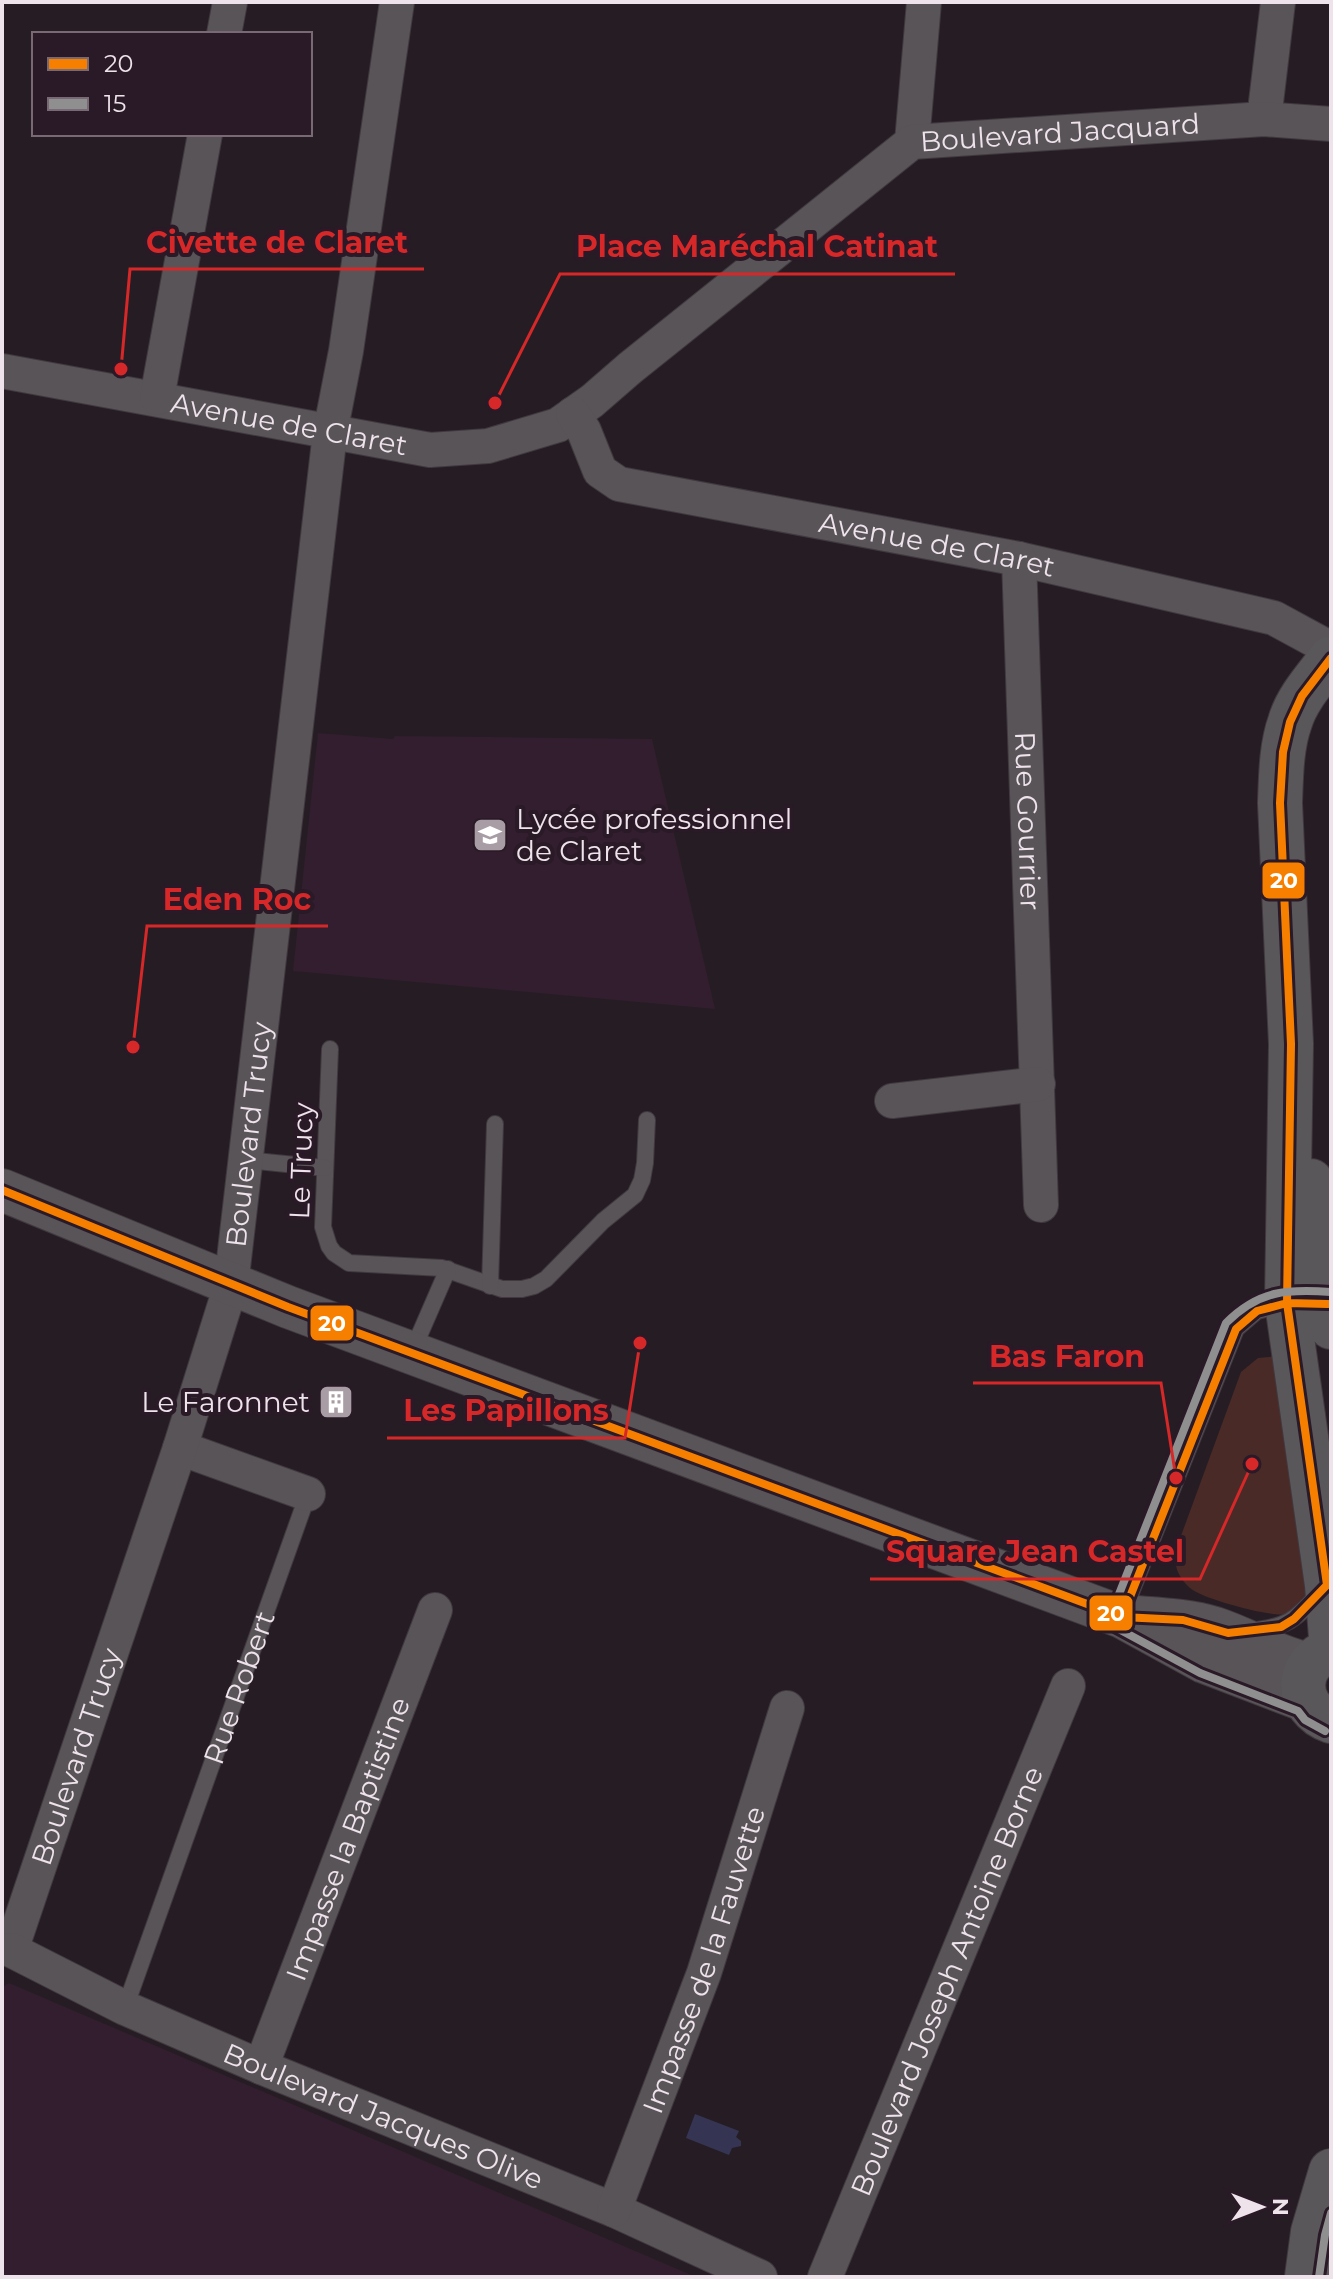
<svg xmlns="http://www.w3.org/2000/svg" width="1333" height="2279" font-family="Montserrat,sans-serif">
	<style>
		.built { fill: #321e2e }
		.green { fill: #492a27 }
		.water { fill: #353452 }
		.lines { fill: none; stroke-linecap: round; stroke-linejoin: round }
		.service-casing { stroke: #41393f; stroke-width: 18 }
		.minor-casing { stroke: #41393f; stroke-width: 36 }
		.tertiary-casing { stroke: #41393f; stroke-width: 44 }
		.secondary-casing { stroke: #41393f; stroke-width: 46 }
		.service { stroke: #585458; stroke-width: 16 }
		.minor { stroke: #585458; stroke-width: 34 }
		.tertiary { stroke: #585458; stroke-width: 42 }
		.secondary { stroke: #5a575a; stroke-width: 44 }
		.bus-1-casing { stroke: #2a1926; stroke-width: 14 }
		.bus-2-casing { stroke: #2a1926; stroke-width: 14 }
		.bus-1 { stroke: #f77f00; stroke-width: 8 }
		.bus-2 { stroke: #8f8f8f; stroke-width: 8 }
		.labels { text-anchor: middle; stroke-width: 8; stroke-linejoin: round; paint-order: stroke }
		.street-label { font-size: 28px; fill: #eee2eb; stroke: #2a1926 }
		.poi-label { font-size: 28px; fill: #eee2eb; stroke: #2a1926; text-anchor: start }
		.leader { fill: none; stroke: #d62828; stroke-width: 3 }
		.callout-dot { fill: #d62828; stroke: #2a1926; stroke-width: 3 }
		.callout-label { font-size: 30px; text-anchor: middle; font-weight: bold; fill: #d62828; stroke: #2a1926; stroke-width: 8; stroke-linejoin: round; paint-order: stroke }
		.line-badge { stroke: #2a1926; stroke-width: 3 }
		.badge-label { font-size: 22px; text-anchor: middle; font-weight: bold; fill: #fff }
	</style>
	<rect width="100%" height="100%" fill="#261d24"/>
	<path class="built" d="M318,733L393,739L395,736L652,739L715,1009L293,971Z
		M9,1983L696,2277H2V1987Z"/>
	<path class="green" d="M1279,1356L1315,1575C1308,1590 1303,1609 1286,1614C1272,1618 1200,1598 1190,1588C1179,1578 1176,1570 1174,1555L1241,1372L1258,1358Z"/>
	<path class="water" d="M695,2114L739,2131L736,2137L741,2141V2146L732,2148L729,2155L686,2138Z"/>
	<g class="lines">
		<g class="service-casing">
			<g id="service">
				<path d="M330,1049L323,1227L329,1246L334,1253L349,1263L442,1268L502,1289H522L534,1286L546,1279L603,1221L635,1195L642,1180L645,1163L647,1120"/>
				<path d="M246,1160L325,1168"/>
				<path d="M490,1286L495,1124"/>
				<path d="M412,1352L448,1269"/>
				<path d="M1122,1615L1236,1329L1257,1311L1285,1304"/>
				<path d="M1249,1631C1288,1627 1294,1621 1320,1592"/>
				<path id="s1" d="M125,2008L308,1494"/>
			</g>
		</g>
		<g class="minor-casing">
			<g id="minor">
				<path d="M224,34L230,2"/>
				<path d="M1264,119L1278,2"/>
				<path d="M912,142L924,2"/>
				<path id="s2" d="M2,371L430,450L488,446L558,425L592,401L630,368L912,142L1264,119L1331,124"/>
				<path d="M157,398L205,134"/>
				<path id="s3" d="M573,414L584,431L600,471L619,484L1019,559L1274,618L1331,649"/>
				<path id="s4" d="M1019,559L1041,1205"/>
				<path d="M892,1101L1038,1084"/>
				<path d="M180,1448L308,1494"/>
				<path id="s5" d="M11,1950L180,1448L231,1285L330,433L346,351L397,2"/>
				<path id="s6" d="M11,1950L125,2008L261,2067L614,2210L760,2277"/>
				<path id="s7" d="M261,2067L435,1610"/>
				<path id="s8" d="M614,2210L704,1973L787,1708"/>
				<path id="s9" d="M825,2277L1068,1686"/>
			</g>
		</g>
		<g class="tertiary-casing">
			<path id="tertiary" d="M2,1190L288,1307L1122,1617L1204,1662L1306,1701
				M1135,1617C1162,1619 1189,1620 1215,1628C1248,1639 1276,1657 1309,1664"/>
		</g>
		<g class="secondary-casing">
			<path id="secondary" d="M1311,1181L1331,1327
				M1331,1650C1294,1663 1294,1708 1331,1721
				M1329,1651L1331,1637L1327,1585L1287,1303L1291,1044L1280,803C1281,777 1281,747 1290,722C1297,698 1316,678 1331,658
				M1307,2277L1313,2232L1331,2171"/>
		</g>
		<use href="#service" class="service"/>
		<use href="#minor" class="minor"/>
		<use href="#tertiary" class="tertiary"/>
		<use href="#secondary" class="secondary"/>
		<g class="bus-1-casing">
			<path id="bus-1" d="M2,1190L288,1307L1122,1617L1183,1620L1228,1633L1281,1627L1294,1619L1327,1585
				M1327,1585L1287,1303L1291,1044L1280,803L1283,752L1290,722L1302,696L1331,658
				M1122,1617L1236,1329L1257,1311L1287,1303L1328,1304"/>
		</g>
		<g class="bus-2-casing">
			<path id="bus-2" d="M1325,1731L1305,1720L1298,1711L1200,1673L1115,1627L1110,1617L1226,1323C1259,1290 1287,1289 1331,1292
				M1319,2277L1325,2235L1331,2213"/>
		</g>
		<use href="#bus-1" class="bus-1"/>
		<use href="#bus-2" class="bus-2"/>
	</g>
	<defs>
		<g id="school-square" transform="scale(1.8)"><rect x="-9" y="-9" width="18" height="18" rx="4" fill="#a89da5" stroke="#2a1926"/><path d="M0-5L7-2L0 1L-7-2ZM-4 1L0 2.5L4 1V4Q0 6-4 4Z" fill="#fff"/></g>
		<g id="building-square" transform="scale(1.8)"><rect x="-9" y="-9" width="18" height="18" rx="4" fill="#a89da5" stroke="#2a1926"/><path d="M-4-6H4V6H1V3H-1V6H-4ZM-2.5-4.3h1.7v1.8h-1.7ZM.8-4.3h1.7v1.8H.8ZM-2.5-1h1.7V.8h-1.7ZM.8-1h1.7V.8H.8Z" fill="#fff"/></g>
	</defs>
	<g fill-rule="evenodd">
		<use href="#school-square" x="490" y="835"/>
		<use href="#building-square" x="336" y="1402"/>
	</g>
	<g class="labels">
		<g class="street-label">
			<text dy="10" stroke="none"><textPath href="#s2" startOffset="1168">Boulevard Jacquard</textPath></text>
			<text dy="10" stroke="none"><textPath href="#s2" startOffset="292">Avenue de Claret</textPath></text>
			<text dy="10" stroke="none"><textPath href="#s3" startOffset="410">Avenue de Claret</textPath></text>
			<text dy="10" stroke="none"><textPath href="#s4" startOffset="262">Rue Gourrier</textPath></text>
			<text dy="10" stroke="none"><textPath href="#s5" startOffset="852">Boulevard Trucy</textPath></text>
			<text transform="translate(301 1161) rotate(-88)" y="10">Le Trucy</text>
			<text dy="10" stroke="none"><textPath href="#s1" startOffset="340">Rue Robert</textPath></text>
			<text dy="10" stroke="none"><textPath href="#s5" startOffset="204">Boulevard Trucy</textPath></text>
			<text dy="10" stroke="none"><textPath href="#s7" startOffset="244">Impasse la Baptistine</textPath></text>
			<text dy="10" stroke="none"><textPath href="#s8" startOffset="266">Impasse de la Fauvette</textPath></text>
			<text dy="10" stroke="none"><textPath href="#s9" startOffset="320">Boulevard Joseph Antoine Borne</textPath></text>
			<text dy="10" stroke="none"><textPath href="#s6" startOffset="408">Boulevard Jacques Olive</textPath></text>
		</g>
		<g class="poi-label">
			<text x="516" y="829">Lycée professionnel<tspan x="516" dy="32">de Claret</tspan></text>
			<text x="310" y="1412" text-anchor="end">Le Faronnet</text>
		</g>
	</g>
	<path class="leader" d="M121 369L130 269H424M495 403L560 274H955M133 1047L147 926H328M1176 1478L1161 1383H973M640 1343L625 1438H387M1252 1464L1200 1579H870"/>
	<g class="callout-dot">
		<circle cx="121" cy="369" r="8"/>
		<circle cx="495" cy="403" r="8"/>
		<circle cx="133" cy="1047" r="8"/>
		<circle cx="1176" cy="1478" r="8"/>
		<circle cx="640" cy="1343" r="8"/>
		<circle cx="1252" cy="1464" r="8"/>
	</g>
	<g class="callout-label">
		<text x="277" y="253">Civette de Claret</text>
		<text x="757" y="257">Place Maréchal Catinat</text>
		<text x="237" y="910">Eden Roc</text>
		<text x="1067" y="1367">Bas Faron</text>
		<text x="506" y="1421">Les Papillons</text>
		<text x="1035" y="1562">Square Jean Castel</text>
	</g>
	<g class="line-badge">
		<rect x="1261" y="861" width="45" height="39" rx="8" fill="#f77f00"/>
		<rect x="309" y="1304" width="46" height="38" rx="8" fill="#f77f00"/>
		<rect x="1088" y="1594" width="46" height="38" rx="8" fill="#f77f00"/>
	</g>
	<g class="badge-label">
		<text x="1284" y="888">20</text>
		<text x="332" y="1331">20</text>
		<text x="1111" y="1621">20</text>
	</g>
	<rect width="1333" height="2279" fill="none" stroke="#eee2eb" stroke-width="8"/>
	<rect x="32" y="32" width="280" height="104" fill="#2a1926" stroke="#786975" stroke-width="2"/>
	<rect x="48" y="58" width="40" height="12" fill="#f77f00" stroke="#786975" stroke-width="2"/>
	<text x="104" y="72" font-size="24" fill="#eee2eb">20</text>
	<rect x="48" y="98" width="40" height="12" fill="#8f8f8f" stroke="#786975" stroke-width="2"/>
	<text x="104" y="112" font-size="24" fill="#eee2eb">15</text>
	<g transform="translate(1261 2207) rotate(90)" stroke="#2a1926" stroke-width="6" paint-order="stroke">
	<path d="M0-6L14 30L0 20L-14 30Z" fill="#eee2eb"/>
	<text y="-12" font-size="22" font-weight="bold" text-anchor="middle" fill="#eee2eb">N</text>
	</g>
</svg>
